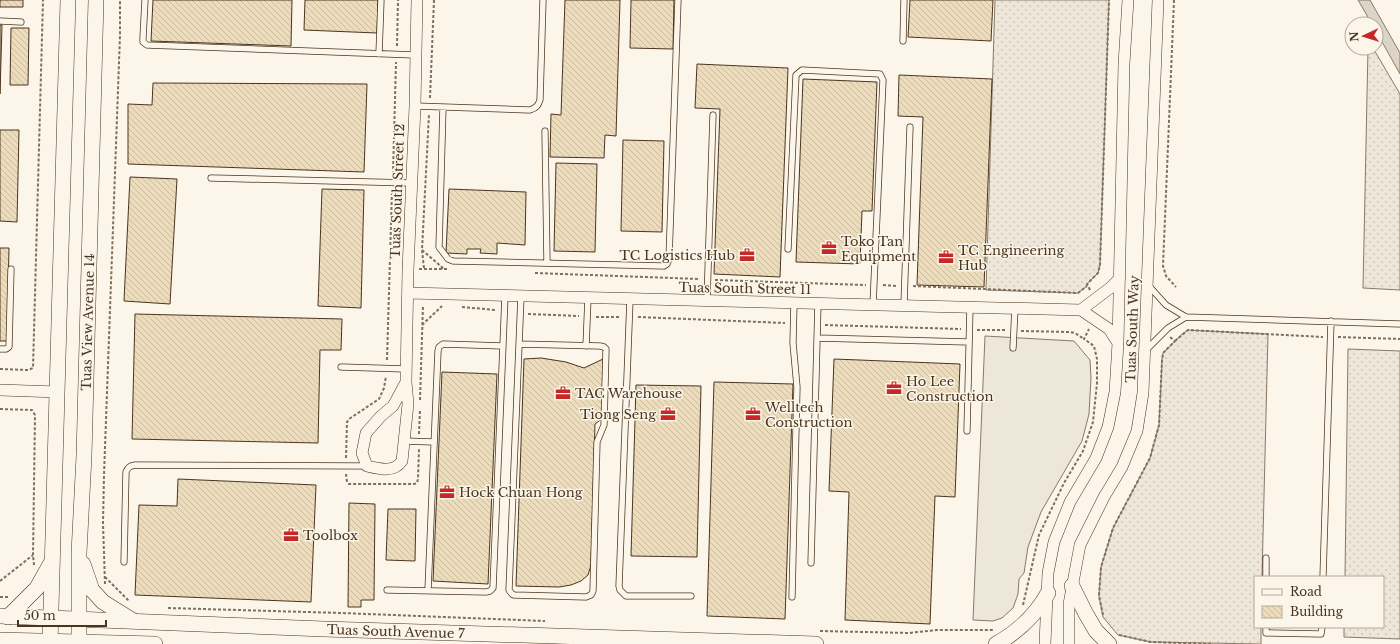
<svg xmlns="http://www.w3.org/2000/svg" width="1400" height="644" font-family="'Libre Baskerville',serif">
	<style>
		.grass { fill: url(#grass-dots); stroke: #887966 }
		.parking { fill: #ede7d9; stroke: #887966 }
		.water { fill: #dcd4c6; stroke: #887966 }
		.building { fill: url(#building-back-hatch); stroke: #4a3520 }
		.lines { fill: none; stroke-linecap: round; stroke-linejoin: round }
		.lane-casing { stroke: #4a3520; stroke-width: 7 }
		.street-casing { stroke: #4a3520; stroke-width: 12 }
		.secondary-casing { stroke: #4a3520; stroke-width: 16 }
		.path { stroke: #7f6f5c; stroke-width: 2; stroke-dasharray: 3 2; stroke-linecap: butt }
		.lane { stroke: #fbf6e9; stroke-width: 5.5 }
		.street { stroke: #fbf6e9; stroke-width: 11 }
		.secondary { stroke: #fbf6e9; stroke-width: 15 }
		.labels { text-anchor: middle; stroke-width: 3; stroke-linejoin: round; paint-order: stroke }
		.street-label { font-size: 13px; fill: #4a3520; stroke: #fbf6e9 }
		.poi-label { font-size: 13px; fill: #4a3520; stroke: #fbf6e9; text-anchor: start }
	</style>
	<defs>
		<pattern id="grass-dots" width="8" height="8" patternUnits="userSpaceOnUse"><rect width="8" height="8" fill="#ede6d9"/><path d="M2 2h.1M6 6h.1" fill="none" stroke="#cdc6ba" stroke-width="1.8" stroke-linecap="round"/></pattern>
		<pattern id="building-back-hatch" width="6" height="6" patternUnits="userSpaceOnUse"><rect width="6" height="6" fill="#ecdcbc"/><path d="M-1 5l2 2M0 0l6 6M5-1l2 2" fill="none" stroke="#ccbda1"/></pattern>
	</defs>
	<rect width="100%" height="100%" fill="#fbf6e9"/>
	<path class="grass" d="M995,0H1109L1100,265L1098,273L1087,284V286L1078,293L986,290Z
		M1368,48H1373L1400,94V290L1363,288Z
		M1188,330L1268,334L1262,577H1255V627H1261V644L1151,642L1118,635L1103,617L1099,596L1101,567L1113,528L1150,458L1159,425L1162,360L1163,353L1181,335Z
		M1348,349L1400,351V639L1344,637V627H1383V577H1345Z"/>
	<path class="parking" d="M985,336L1074,341L1090,360L1091,378L1089,414L1082,441L1041,512L1028,547L1024,573L1019,579L1018,594L1013,608L1002,618L993,621L973,620Z"/>
	<path class="water" d="M1358,0H1370L1400,53V74L1376,31V24H1372Z"/>
	<path class="building" d="M0,0H23V7H0Z
		M153,0H292L291,46L151,41Z
		M305,0H378L377,33L304,30Z
		M565,0H620L616,136L605,135L604,158L550,157L551,114L561,115Z
		M631,0H674L673,49L630,48Z
		M910,0H993L991,41L908,37Z
		M0,25H2L0,94Z
		M11,28H29L28,85H10Z
		M697,64L788,68L780,277L714,274L720,109L695,108Z
		M899,75L992,79L984,287L917,285L923,117L898,116Z
		M803,79L877,82L872,211H862L860,264L796,262Z
		M153,83L367,84L364,172L128,164V104L152,105Z
		M0,130H19L17,222L0,221Z
		M623,140L664,141L662,232L621,231Z
		M556,163L597,164L595,252L554,251Z
		M130,177L177,179L170,304L124,301Z
		M322,189L364,190L361,308L318,306Z
		M449,189L526,192L525,245L497,243V254L480,253L481,249H467V254L446,253Z
		M0,248H9L7,341H0Z
		M135,314L342,319L341,350H320L318,443L132,439Z
		M541,358L566,362L584,368L603,359V418L595,424L591,565L588,575L581,581L571,585L559,587L516,586L524,359Z
		M834,359L960,364L955,497L935,496L930,624L845,620L849,492L829,491Z
		M442,372L497,374L488,584L433,581Z
		M714,382L793,384L785,619L707,616Z
		M636,385L701,386L697,557L631,556Z
		M178,479L316,485L311,602L135,595L139,505L177,506Z
		M349,503L375,504L374,600H361V607H348Z
		M388,509H416L415,561L386,560Z"/>
	<g class="lines">
		<g class="lane-casing">
			<path id="lane" d="M145,0L143,38V42L147,45L415,55
				M0,21L21,22
				M903,41L904,0
				M379,54L381,0
				M415,106L530,110C536,108 538,106 540,100L543,0
				M443,107L439,247L448,259L453,261L664,266L667,264L669,259L678,0
				M545,131L547,263
				M211,178L411,183
				M788,249L796,75L802,70L880,74L883,80L873,305
				M1148,285L1166,305L1186,317L1400,324
				M630,299L619,586L620,590L626,596H691
				M707,301L713,115
				M904,305L910,127
				M817,338L969,342
				M519,344L600,346L604,347L606,349L604,425L597,442L593,591L591,595L586,597L514,595L512,594L509,590L521,296
				M586,346L588,298
				M1013,348L1015,308
				M0,349H6L9,347L11,269
				M1146,350L1168,328L1186,317
				M341,367L406,369
				M967,431L970,307
				M404,441L434,442
				M124,562L126,472C128,467 130,466 135,465L367,466
				M811,563L818,303
				M1266,577V558
				M1323,577L1331,321
				M387,590L486,592L490,591L493,588L505,296
				M428,590L438,351L439,347L443,344L503,346
				M792,597L797,387L793,343L794,303
				M1266,627V633L1321,634L1322,627"/>
		</g>
		<g class="street-casing">
			<path id="street" d="M408,293L1081,310L1109,329L1118,343
				M1081,310L1110,288L1120,278
				M406,382L393,406L381,416L366,433L362,453L367,466C379,469 394,473 402,461L408,404L406,382L408,270L415,106L417,0
				M0,390L58,392
				M1045,644L1048,573L1054,542L1070,502L1096,458L1108,427L1115,392L1118,343L1124,64L1128,0
				M1069,644V604L1080,545L1104,497L1122,467L1137,431L1143,393L1158,0"/>
		</g>
		<g class="secondary-casing">
			<g id="secondary">
				<path d="M83,564L92,590L103,602L132,620"/>
				<path d="M1072,586L1086,614L1096,631L1109,644"/>
				<path id="s1" d="M0,616L324,629L816,644"/>
				<path d="M8,617L37,588L51,563"/>
				<path d="M0,640L155,644"/>
				<path d="M50,644L68,0"/>
				<path id="s2" d="M79,644V553L84,456L96,0"/>
				<path d="M996,644C1019,631 1036,615 1048,593"/>
			</g>
		</g>
		<path class="path" d="M1174,0L1163,266L1166,276L1176,287
			M397,46L398,0
			M430,98L434,0
			M393,174L396,62
			M422,250L444,269
			M424,268L422,250L429,114
			M419,269H449
			M535,273L700,279
			M715,280L866,285
			M883,285L896,286
			M913,286L1078,293L1087,286
			M1090,290L1087,284L1098,273L1100,265L1109,0
			M462,307L496,310
			M528,314L579,316
			M596,317H621
			M638,317L785,323
			M422,325L442,306
			M825,325L961,329
			M977,330H1005
			M1021,331L1070,332L1075,333L1084,339
			M1338,337L1400,339
			M1175,341L1188,330L1323,337
			M387,360L392,190
			M0,369L28,370L33,368L43,0
			M420,400L423,305
			M0,409L32,410L35,415L33,555L34,565
			M419,434L420,409
			M346,458L347,422L349,419L379,399L384,388L386,376
			M346,474L347,482L349,484H414L417,483L418,479L419,449
			M105,577L129,601
			M0,581L33,555
			M105,584L103,523L104,475L120,35V0
			M0,597H9
			M1023,605L1039,535L1064,483L1083,451L1093,422L1097,383V359L1094,346L1084,339L1089,329
			M168,608L342,613L545,621
			M1103,615L1099,596L1101,567L1113,528L1150,458L1159,425L1162,360L1163,353L1175,341L1170,337
			M820,631L909,633L937,630H993
			M1119,635L1151,642L1211,644"/>
		<use href="#lane" class="lane"/>
		<use href="#street" class="street"/>
		<use href="#secondary" class="secondary"/>
	</g>
	<defs>
		<g id="office-bare" transform="scale(1.2)"><path d="M-6-3h4V-5.5h4V-3h4V5H-6ZM-1-4.5V-3h2v-1.5ZM-6 0V1H6V0Z" fill="#c62828" stroke="#fbf6e9" stroke-width="2.5" paint-order="stroke"/></g>
	</defs>
	<g fill-rule="evenodd">
		<use href="#office-bare" x="829" y="248"/>
		<use href="#office-bare" x="747" y="255"/>
		<use href="#office-bare" x="946" y="257"/>
		<use href="#office-bare" x="894" y="388"/>
		<use href="#office-bare" x="563" y="393"/>
		<use href="#office-bare" x="668" y="414"/>
		<use href="#office-bare" x="753" y="414"/>
		<use href="#office-bare" x="447" y="492"/>
		<use href="#office-bare" x="291" y="535"/>
	</g>
	<g class="labels">
		<g class="street-label">
			<text transform="translate(397 191) rotate(-88)" y="5">Tuas South Street 12</text>
			<text transform="translate(745 288) rotate(1)" y="5">Tuas South Street 11</text>
			<text dy="5" stroke="none"><textPath href="#s2" startOffset="322">Tuas View Avenue 14</textPath></text>
			<text transform="translate(1132 329) rotate(-88)" y="5">Tuas South Way</text>
			<text dy="5" stroke="none"><textPath href="#s1" startOffset="396">Tuas South Avenue 7</textPath></text>
		</g>
		<g class="poi-label">
			<text x="841" y="246">Toko Tan<tspan x="841" dy="15">Equipment</tspan></text>
			<text x="958" y="255">TC Engineering<tspan x="958" dy="15">Hub</tspan></text>
			<text x="735" y="260" text-anchor="end">TC Logistics Hub</text>
			<text x="906" y="386">Ho Lee<tspan x="906" dy="15">Construction</tspan></text>
			<text x="575" y="398">TAC Warehouse</text>
			<text x="765" y="412">Welltech<tspan x="765" dy="15">Construction</tspan></text>
			<text x="656" y="419" text-anchor="end">Tiong Seng</text>
			<text x="459" y="497">Hock Chuan Hong</text>
			<text x="303" y="540">Toolbox</text>
		</g>
	</g>
	<rect x="1254" y="576" width="130" height="52" fill="#fbf6e9" stroke="#b4a999"/>
	<rect x="1262" y="589" width="20" height="6" fill="#fbf6e9" stroke="#b4a999"/>
	<text x="1290" y="596" font-size="12" fill="#4a3520">Road</text>
	<rect x="1262" y="606" width="20" height="12" fill="url(#building-back-hatch)" stroke="#b4a999"/>
	<text x="1290" y="616" font-size="12" fill="#4a3520">Building</text>
	<g transform="translate(1364 36) rotate(266)"><circle r="19" fill="#fbf6e9" stroke="#b4a999"/>
	<path d="M0-3L7 15L0 10L-7 15Z" fill="#c62828"/>
	<text y="-6" font-size="11" font-weight="bold" text-anchor="middle" fill="#4a3520">N</text>
	</g>
	<path d="M18 620v6h88v-6" fill="none" stroke="#4a3520" stroke-width="2"/>
	<text x="24" y="620" font-size="12" fill="#4a3520" stroke="#fbf6e9" stroke-width="3" paint-order="stroke">50 m</text>
</svg>
